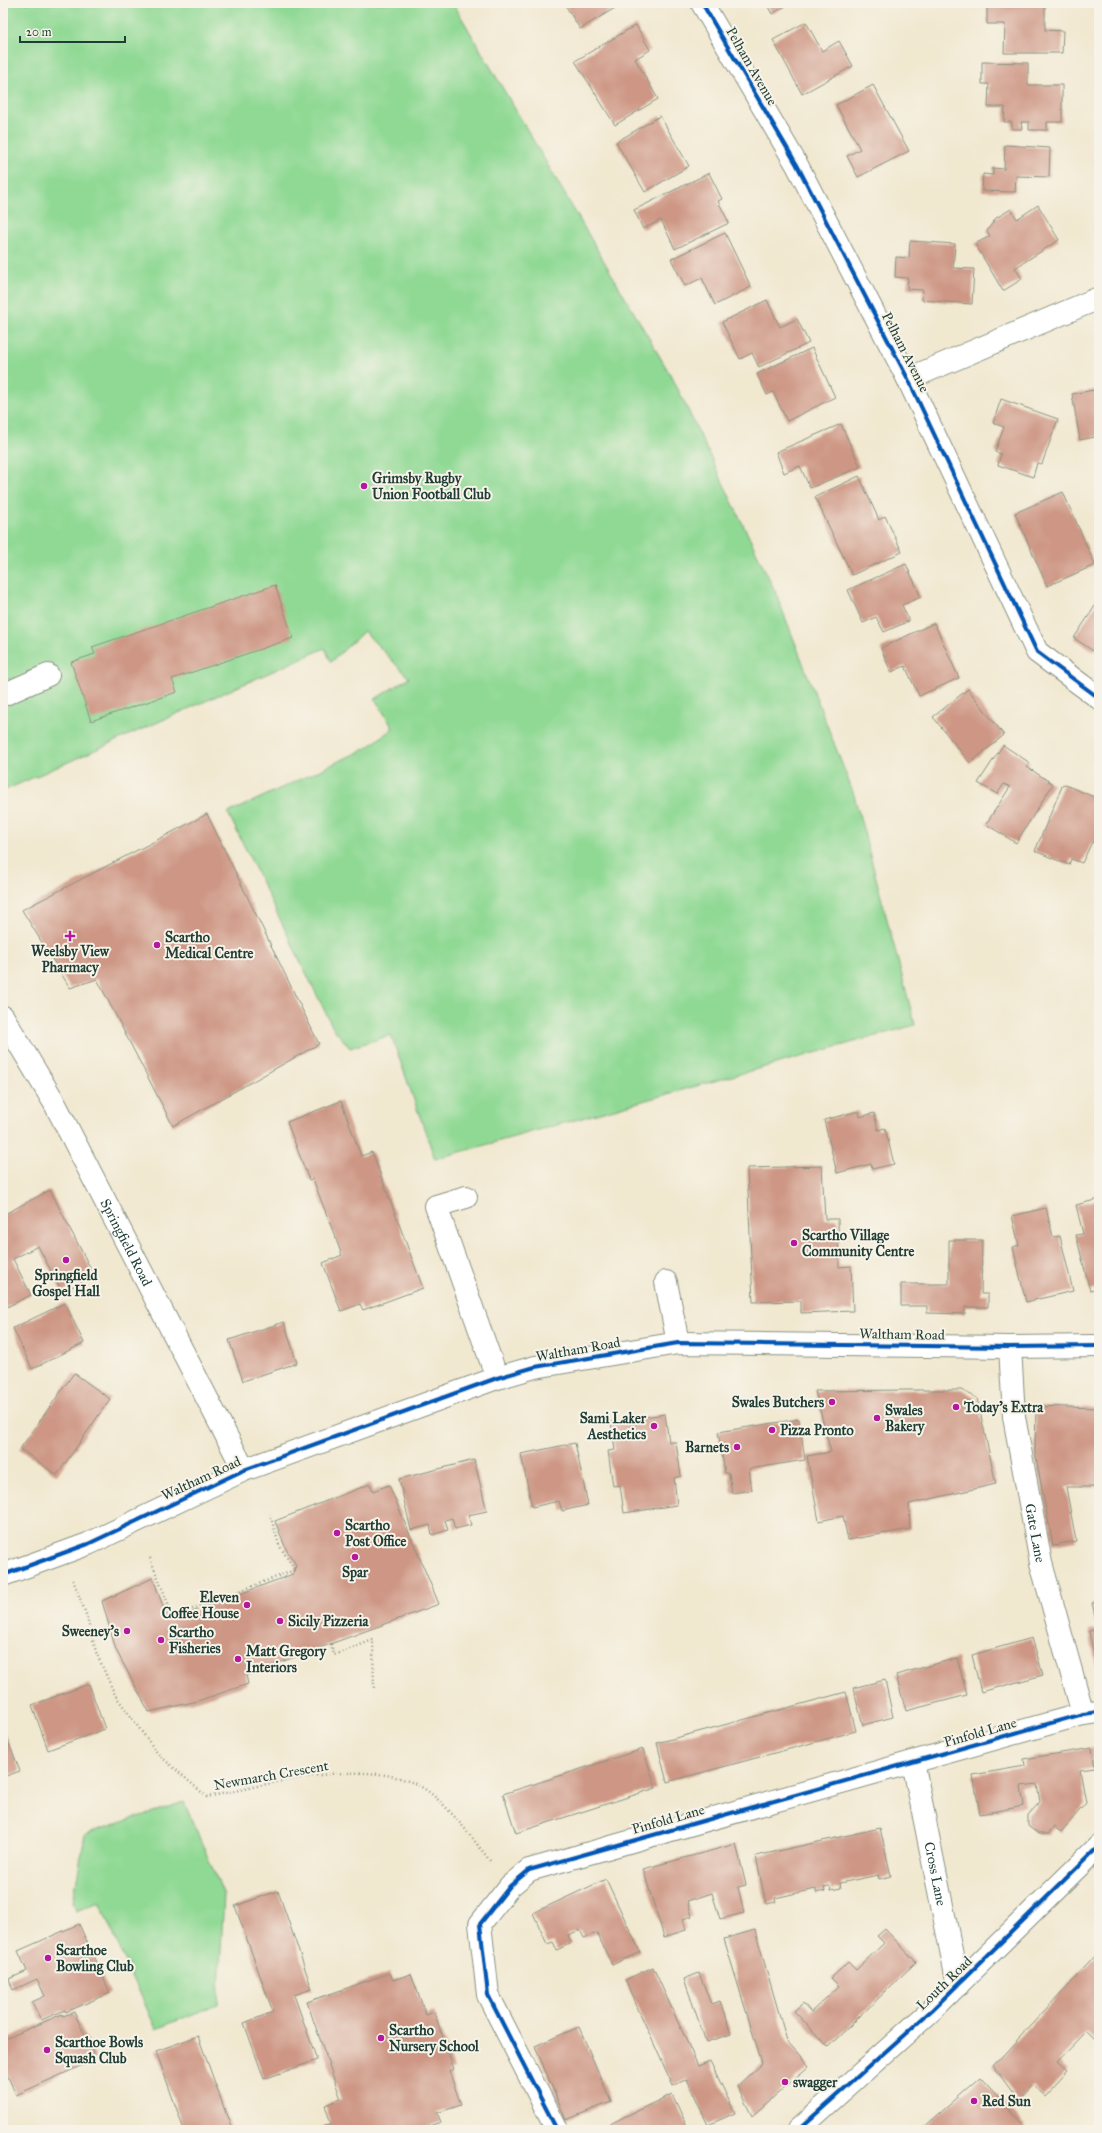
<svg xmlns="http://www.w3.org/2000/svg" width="1102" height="2133" font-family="'IM FELL Great Primer',serif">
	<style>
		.green { fill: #90d994; stroke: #588b64 }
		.building { fill: #ce9785 }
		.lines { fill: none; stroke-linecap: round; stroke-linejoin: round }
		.minor-casing { stroke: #889282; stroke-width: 24 }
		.major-casing { stroke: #889282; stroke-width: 24 }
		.path { stroke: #889282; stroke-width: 2.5; stroke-dasharray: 1 3; stroke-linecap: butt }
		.minor { stroke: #fff; stroke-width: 22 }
		.major { stroke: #fff; stroke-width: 22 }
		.cycleway-casing { stroke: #f7f3e8; stroke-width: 6 }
		.cycleway { stroke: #0057b8; stroke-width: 4 }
		.poi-dot { fill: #b5179e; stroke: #f7f3e8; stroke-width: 1.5 }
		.labels { text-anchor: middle; stroke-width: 4; stroke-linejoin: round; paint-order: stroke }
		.street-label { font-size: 14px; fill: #1f3d34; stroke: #f7f3e8 }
		.poi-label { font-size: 14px; font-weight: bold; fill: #1f3d34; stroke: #f7f3e8; text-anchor: start }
	</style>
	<rect width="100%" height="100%" fill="#f7f3e8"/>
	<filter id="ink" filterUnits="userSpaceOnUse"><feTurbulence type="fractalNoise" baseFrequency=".025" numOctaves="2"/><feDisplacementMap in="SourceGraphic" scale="8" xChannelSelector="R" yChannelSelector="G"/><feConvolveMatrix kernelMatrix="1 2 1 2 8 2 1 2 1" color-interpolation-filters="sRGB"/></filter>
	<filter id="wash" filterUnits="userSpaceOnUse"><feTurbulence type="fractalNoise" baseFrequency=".012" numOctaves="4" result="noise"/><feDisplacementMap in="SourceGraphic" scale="16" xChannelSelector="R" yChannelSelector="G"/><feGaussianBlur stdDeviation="0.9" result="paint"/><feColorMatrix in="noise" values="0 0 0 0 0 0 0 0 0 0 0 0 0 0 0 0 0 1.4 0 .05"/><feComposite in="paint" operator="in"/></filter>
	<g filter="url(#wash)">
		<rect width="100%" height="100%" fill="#f1e8d0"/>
		<path class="green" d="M3,3H453L674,381L775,591L854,795L915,1025L435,1159L391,1035L350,1048L333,1028L228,813L367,748L393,728L375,699L409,678L364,631L331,662L325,648L3,791Z
			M184,1802L224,1895L218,2004L156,2029L99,1902L76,1911L73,1902L85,1834Z"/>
		<g id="blocks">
			<path class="building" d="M564,3H618L620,5L580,29Z
				M766,3H791L772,14Z
				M987,3H1045V30L1063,31L1062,53H1004L1005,24H987Z
				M806,22L822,51L839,41L853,66L802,94L773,40Z
				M636,25L650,50L635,59L658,99L615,125L575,61Z
				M982,62L1028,63V85H1062V122H1047V130H1029V122H1021L1022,129H1012V122H1004L1005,107H988L989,84H982Z
				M873,85L909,151L858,177L847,156L860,149L836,105Z
				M660,116L689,166L645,192L616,142Z
				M1005,145L1050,148L1049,177L1016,176L1015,192L982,191L983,174L993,175V168L1004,169Z
				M709,173L722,199L718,201L729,223L675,249L661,220L643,229L634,210Z
				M1038,205L1059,240L1015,268L1022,279L1003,291L975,244L990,236L987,231L996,218L1011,209L1017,219Z
				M725,233L751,287L715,305L702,278L685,286L671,259Z
				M910,241L955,244L953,268L974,269L972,304L922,300L923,290L907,289L908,278L895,277L896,257L909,258Z
				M767,300L780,327L797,319L809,343L759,367L752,353L740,359L722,322Z
				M812,348L835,397L787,421L773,392L767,395L757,374Z
				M1099,389V436L1080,440L1072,394Z
				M1001,399L1058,419L1042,464L1037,463L1033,477L998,465L1001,454L995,452L1004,427L993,423Z
				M841,424L860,467L810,488L800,466L784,473L776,452Z
				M859,476L879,520L885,516L902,552L852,575L815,497Z
				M1063,492L1095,565L1047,586L1015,513Z
				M906,564L921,597L902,605L909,621L884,632L876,617L863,623L848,590Z
				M275,585L293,638L172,679L177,692L91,721L71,662L95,654L92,647Z
				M1099,600V644L1093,651L1074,638Z
				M934,623L959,678L919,696L905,666L891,672L881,648Z
				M968,689L1004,735L970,763L933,717Z
				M1003,745L1030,763L1027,767L1053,784L1016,843L986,824L1010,787L1004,784L997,794L978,783Z
				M1063,784L1099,799V845L1092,842L1082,863L1071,859L1069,865L1035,851Z
				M207,814L319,1044L173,1126L97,979L70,988L22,910Z
				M341,1101L361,1156L372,1152L423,1288L363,1310L360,1304L341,1311L323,1263L342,1255L313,1179L309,1180L287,1122Z
				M859,1111L860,1117L874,1113L878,1130L885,1128L894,1164L872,1169L871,1164L837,1173L824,1120Z
				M822,1166L825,1219H838L839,1267L851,1266L853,1311L801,1313V1301L753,1302L747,1168Z
				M50,1190L94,1275L62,1292L38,1246L13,1259L31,1295L3,1309V1215Z
				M1099,1199V1289L1090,1291L1076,1235L1083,1234L1076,1205Z
				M1046,1208L1053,1237L1060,1236L1073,1291L1026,1302L1013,1247L1019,1245L1012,1216Z
				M949,1240H982L981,1294H988V1307H965V1314L927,1313V1306H901V1284H949Z
				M65,1303L84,1343L32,1369L13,1328Z
				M284,1322L297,1363L243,1381L229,1340Z
				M74,1373L110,1399L57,1475L20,1449Z
				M909,1390H961L977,1398L996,1484L909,1504L910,1529L848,1540L843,1516L819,1521L807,1456L831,1452L815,1391Z
				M1036,1406L1099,1408V1487H1066L1076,1541L1053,1545L1035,1453Z
				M665,1414L669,1442H676L681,1476L674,1478L677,1505L624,1513L620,1485L613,1486L608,1451L615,1450L611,1422Z
				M799,1419L805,1460L749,1469L752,1490L732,1493L729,1473H725L718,1432Z
				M575,1443L588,1505L562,1511L559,1501L532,1507L521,1454Z
				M474,1460L487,1511L468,1515L471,1525L455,1529L452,1518L445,1520L448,1530L432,1535L430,1525L411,1530L399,1479Z
				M370,1484L373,1491L389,1485L439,1604L246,1675L248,1684L198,1701L149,1712L116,1650L102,1601L153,1578L168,1621L293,1574L296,1565L286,1549L275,1521Z
				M1099,1602V1676H1098L1089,1631L1098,1629L1092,1603Z
				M1032,1638L1043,1675L981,1692L972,1655Z
				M957,1658L967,1695L906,1711L896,1675Z
				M885,1680L893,1717L863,1725L853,1688Z
				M89,1684L105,1729L48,1750L32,1705Z
				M846,1692L856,1731L667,1782L657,1743Z
				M3,1729L20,1771L3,1777Z
				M1092,1748L1095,1768L1080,1770L1086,1803L1061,1832L1054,1827L1048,1834H1038L1028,1826V1815L1040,1802L1037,1784L1021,1786L1024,1806L980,1814L973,1775L1025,1766L1024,1759Z
				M643,1749L656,1788L516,1833L503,1794Z
				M880,1828L891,1876L879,1879L878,1875L840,1883L841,1888L831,1890L830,1886H828L824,1887L825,1891L816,1893V1889L797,1893L775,1898L776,1902L766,1904L756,1856Z
				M736,1844L746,1885L738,1887L744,1913L720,1919L712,1893L700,1897L687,1901L692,1916L683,1919L686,1930L664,1937L643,1869Z
				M606,1879L640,1952L612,1965L597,1933L584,1938L580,1930L568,1935L571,1943L557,1950L553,1942L547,1944L533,1913Z
				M278,1891L312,1989L294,1995L317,2060L264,2079L244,2023L273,2012L235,1906Z
				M79,1924L110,1993L66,2012L65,2010L41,2020L32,2002L45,1996L37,1979L13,1990L9,1979L27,1971L18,1951Z
				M885,1929L916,1962L828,2047L794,2011L803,2003L811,2012L839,1986L831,1978L840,1970L848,1962L856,1970L884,1943L877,1936Z
				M755,1930L787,2041L809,2066L752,2116L737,2086L762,2063L724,1939Z
				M1099,1952V2037L1096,2040L1087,2031L1058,2061L1068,2070L1044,2096L1033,2086L1019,2101L993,2066Z
				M653,1967L698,2066L710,2061L735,2113L708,2125L687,2079L673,2086L625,1980Z
				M390,1973L393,1980L411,1974L426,2015L434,2012L454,2069L449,2071L461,2105L437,2113L441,2122L417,2130H314L331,2124L325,2105L341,2099L307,2002Z
				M699,1973L711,2004L720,2001L731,2034L706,2042L684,1979Z
				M74,2012L96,2059L16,2095L3,2065V2040L62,2014L63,2016Z
				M579,2027L611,2102L566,2120L535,2046Z
				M198,2036L232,2130H184L156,2051Z
				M981,2077L1025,2126L1021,2130H921Z
				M672,2094L689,2130H598L624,2117Z"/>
		</g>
	</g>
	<g filter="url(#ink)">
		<use href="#blocks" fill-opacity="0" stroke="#889282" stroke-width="1"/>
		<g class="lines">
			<g class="minor-casing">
				<g id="minor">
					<path d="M702,3L797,165L908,379L1037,652L1099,698"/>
					<path d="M908,379L1099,298"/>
					<path d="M3,695L48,675"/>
					<path id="s1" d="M3,1017L54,1102L244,1470"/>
					<path d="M466,1197L436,1206L497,1378"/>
					<path d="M666,1282L678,1343"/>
					<path id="s2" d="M1010,1347L1014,1417L1041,1563L1083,1714"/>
					<path id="s3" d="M913,1762L958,1985"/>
					<path d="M557,2130L488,1995L480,1924L510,1886L529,1870L1083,1714L1099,1712"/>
				</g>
			</g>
			<g class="major-casing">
				<path id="major" d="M3,1575L88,1544L244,1470L497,1378L535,1367L678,1343L1010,1347L1099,1346
					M798,2130L933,2009L1099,1846"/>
			</g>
			<path class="path" d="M150,1558L172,1613H182L295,1570L279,1545L270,1514
				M73,1580L86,1614L96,1652L115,1695L158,1754L207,1797C268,1785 375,1752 429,1792C453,1811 472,1838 491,1862
				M331,1644L334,1655L373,1640L374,1690"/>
			<use href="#minor" class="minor"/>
			<use href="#major" class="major"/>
			<g class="cycleway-casing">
				<path id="cycleway" d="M702,3L797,165L908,379L1037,652L1099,698
					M3,1575L88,1544L244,1470L497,1378L535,1367L678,1343L1010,1347L1099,1346
					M557,2130L488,1995L480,1924L510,1886L529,1870L1083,1714L1099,1712
					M798,2130L933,2009L1099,1846"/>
			</g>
			<use href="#cycleway" class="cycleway"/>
		</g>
	</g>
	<g class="poi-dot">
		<circle cx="364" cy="486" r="4"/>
		<path d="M68 930h4v4h4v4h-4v4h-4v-4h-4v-4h4z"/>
		<circle cx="157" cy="945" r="4"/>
		<circle cx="794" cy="1243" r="4"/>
		<circle cx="66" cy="1260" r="4"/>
		<circle cx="832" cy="1402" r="4"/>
		<circle cx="956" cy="1407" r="4"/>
		<circle cx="877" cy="1418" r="4"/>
		<circle cx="654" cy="1426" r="4"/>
		<circle cx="772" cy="1430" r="4"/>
		<circle cx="737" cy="1447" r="4"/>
		<circle cx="337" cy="1533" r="4"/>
		<circle cx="355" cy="1557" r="4"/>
		<circle cx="247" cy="1605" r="4"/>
		<circle cx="280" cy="1621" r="4"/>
		<circle cx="127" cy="1631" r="4"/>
		<circle cx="161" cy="1640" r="4"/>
		<circle cx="238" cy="1659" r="4"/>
		<circle cx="48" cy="1958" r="4"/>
		<circle cx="381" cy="2038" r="4"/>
		<circle cx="47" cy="2050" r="4"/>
		<circle cx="785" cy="2082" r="4"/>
		<circle cx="974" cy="2101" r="4"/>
	</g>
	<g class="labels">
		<g class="street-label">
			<text transform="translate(752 66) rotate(60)" y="5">Pelham Avenue</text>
			<text transform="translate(906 352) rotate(63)" y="5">Pelham Avenue</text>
			<text dy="5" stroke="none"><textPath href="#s1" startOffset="257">Springfield Road</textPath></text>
			<text transform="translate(902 1334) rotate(1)" y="5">Waltham Road</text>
			<text transform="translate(578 1349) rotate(-10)" y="5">Waltham Road</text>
			<text transform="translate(201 1478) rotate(-25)" y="5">Waltham Road</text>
			<text dy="5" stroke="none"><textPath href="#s2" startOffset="188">Gate Lane</textPath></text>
			<text transform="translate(980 1732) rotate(-16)" y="5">Pinfold Lane</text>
			<text transform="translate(271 1775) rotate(-10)" y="5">Newmarch Crescent</text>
			<text transform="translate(668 1819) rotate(-16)" y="5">Pinfold Lane</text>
			<text dy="5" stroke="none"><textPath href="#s3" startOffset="114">Cross Lane</textPath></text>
			<text transform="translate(944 1983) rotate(-44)" y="5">Louth Road</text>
		</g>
		<g class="poi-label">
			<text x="372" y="483">Grimsby Rugby<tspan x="372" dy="16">Union Football Club</tspan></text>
			<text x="165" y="942">Scartho<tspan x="165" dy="16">Medical Centre</tspan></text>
			<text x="70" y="956" text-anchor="middle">Weelsby View<tspan x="70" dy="16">Pharmacy</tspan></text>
			<text x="802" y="1240">Scartho Village<tspan x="802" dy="16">Community Centre</tspan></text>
			<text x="66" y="1280" text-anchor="middle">Springfield<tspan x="66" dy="16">Gospel Hall</tspan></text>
			<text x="824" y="1407" text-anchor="end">Swales Butchers</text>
			<text x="964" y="1412">Today's Extra</text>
			<text x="885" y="1415">Swales<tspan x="885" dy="16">Bakery</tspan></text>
			<text x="646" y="1423" text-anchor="end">Sami Laker<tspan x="646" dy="16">Aesthetics</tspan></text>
			<text x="780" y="1435">Pizza Pronto</text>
			<text x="729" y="1452" text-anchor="end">Barnets</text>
			<text x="345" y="1530">Scartho<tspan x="345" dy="16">Post Office</tspan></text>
			<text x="355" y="1577" text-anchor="middle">Spar</text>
			<text x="239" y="1602" text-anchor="end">Eleven<tspan x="239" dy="16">Coffee House</tspan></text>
			<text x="288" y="1626">Sicily Pizzeria</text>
			<text x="119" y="1636" text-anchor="end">Sweeney's</text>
			<text x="169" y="1637">Scartho<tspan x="169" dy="16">Fisheries</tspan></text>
			<text x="246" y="1656">Matt Gregory<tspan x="246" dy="16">Interiors</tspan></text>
			<text x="56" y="1955">Scarthoe<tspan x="56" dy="16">Bowling Club</tspan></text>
			<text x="389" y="2035">Scartho<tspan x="389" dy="16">Nursery School</tspan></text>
			<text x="55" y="2047">Scarthoe Bowls<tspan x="55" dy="16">Squash Club</tspan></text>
			<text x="793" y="2087">swagger</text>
			<text x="982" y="2106">Red Sun</text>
		</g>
	</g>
	<rect width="1102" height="2133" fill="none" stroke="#f7f3e8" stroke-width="16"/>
	<path d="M20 36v6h105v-6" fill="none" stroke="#1f3d34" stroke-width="2"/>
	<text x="26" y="36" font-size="12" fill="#1f3d34" stroke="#f7f3e8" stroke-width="3" paint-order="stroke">20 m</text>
</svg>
